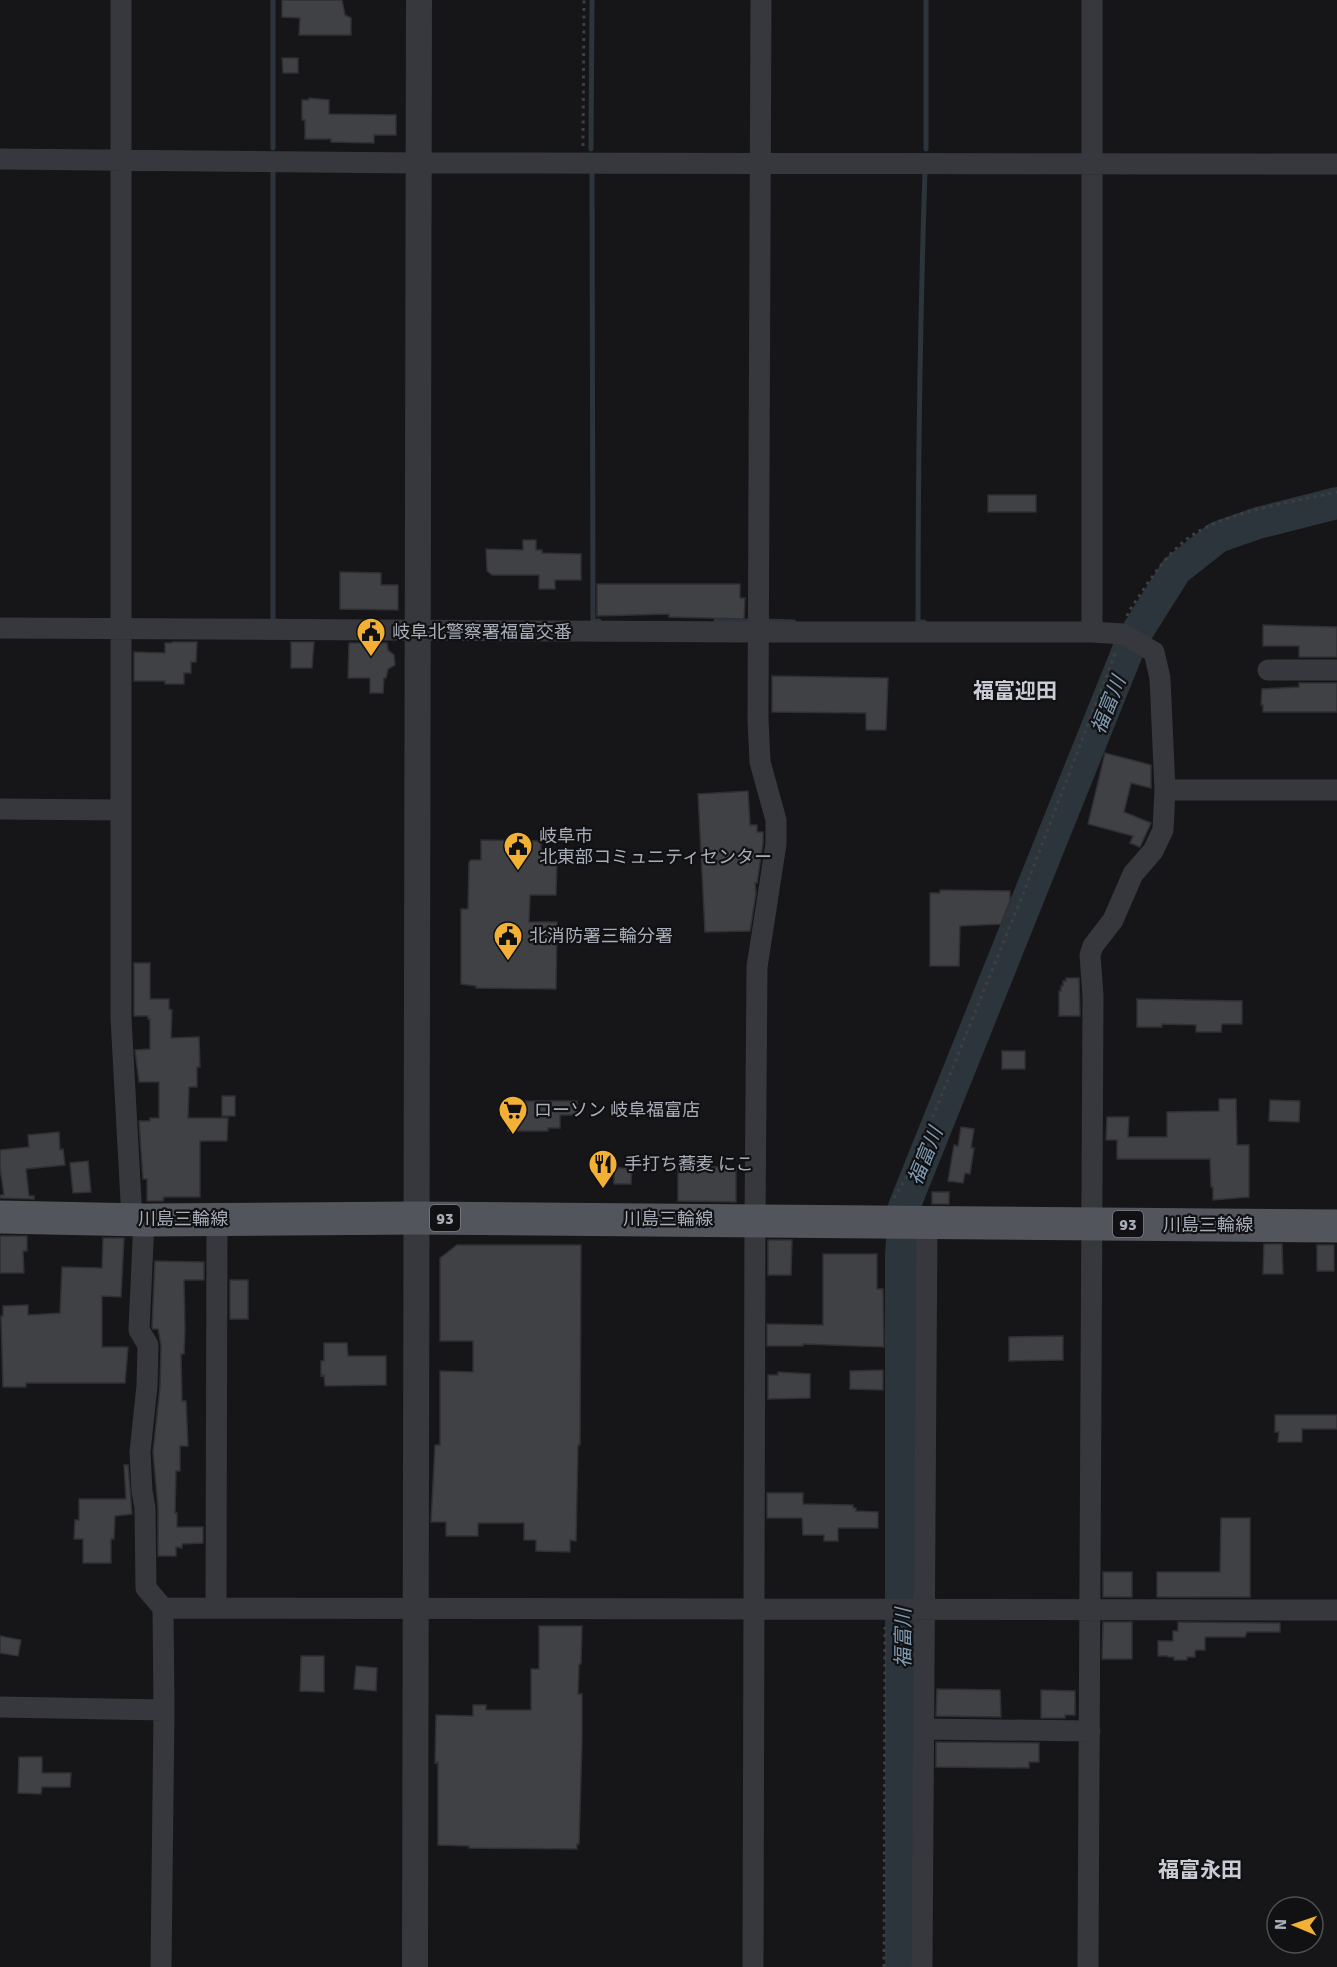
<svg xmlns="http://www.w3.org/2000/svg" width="1337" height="1967" font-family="Signika,'Noto Sans JP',sans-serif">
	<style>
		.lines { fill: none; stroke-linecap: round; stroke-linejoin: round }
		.stream { stroke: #2c353c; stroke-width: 5 }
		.river { stroke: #2c353c; stroke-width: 32 }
		.building { fill: #404145; stroke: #303034; stroke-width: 1.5 }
		.path { stroke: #3d3f44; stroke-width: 3; stroke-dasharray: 3 4.5; stroke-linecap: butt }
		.minor { stroke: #37383d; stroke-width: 21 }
		.tertiary { stroke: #37383d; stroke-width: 26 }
		.primary { stroke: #53555c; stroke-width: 33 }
		.labels { text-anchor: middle; stroke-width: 4.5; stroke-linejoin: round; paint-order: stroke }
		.shield { fill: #111113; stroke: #7b7e86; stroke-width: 1.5 }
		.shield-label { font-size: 16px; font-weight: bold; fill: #a8adb8 }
		.poi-label { font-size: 18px; fill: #a8adb8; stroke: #111113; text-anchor: start }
		.street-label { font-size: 18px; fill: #a8adb8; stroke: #111113 }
		.water-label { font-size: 20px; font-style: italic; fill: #7f9bb3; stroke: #111113 }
		.quarter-label { font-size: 21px; font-weight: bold; fill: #c9ccd4; stroke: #111113 }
	</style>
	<rect width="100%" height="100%" fill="#161618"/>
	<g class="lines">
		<path class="stream" d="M273,0V148
			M926,0V149
			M591,149L592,0
			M273,169V621H277
			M592,169L593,621H599
			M716,621H755
			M764,621L794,622
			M924,622H918C918,471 920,321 925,171
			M1134,623L1140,626"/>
		<path class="river" d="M901,1967V1256L904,1207L1132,640L1176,570L1218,537L1258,523L1337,503"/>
	</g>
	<path class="building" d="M282,0H342L345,15L351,18V35H299L300,18L282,17Z
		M282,58H298V73H283Z
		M309,98L329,100V114L396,115V135H374V143L331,142V139H305V120H302V100H309Z
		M988,495H1036V512H988Z
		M523,540H536V550H542V553L581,554V580H555V589H539V575H492L487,571L486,549L523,550Z
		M340,572L381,573V585H398V610L340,609Z
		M597,584H740V598H745L744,619L669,617V614L597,616Z
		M1263,625L1337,627V657H1299V646H1263Z
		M172,642H197L196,662H191V673H184V684H165V681H134V652L165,653V643H172Z
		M291,642H314L312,668H291Z
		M349,643H387L388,650L394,655L395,665L388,669L386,678H384L383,693H370V678H348Z
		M772,676L888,678L886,730H866V713L772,712Z
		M1299,683H1337V712H1263V705H1261L1262,689L1299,687Z
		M1105,753L1151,765V788L1131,783L1124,812L1151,823L1140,847L1130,843L1133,836L1088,824Z
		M748,791L750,825H757V832H763V843L757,883H755L756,893L750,931L705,932L698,794Z
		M481,840L541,841V859H557L556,895H530L529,922H557L556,989L476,988V986L461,984V909H468L469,862L471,860H481Z
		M940,890L1010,891V901L1001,924L960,926L959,966H930V893H940Z
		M134,963H150V999H169V1009L172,1010L171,1038L199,1037L200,1067H197V1087H189L188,1118H228L227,1141H200V1197H164L163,1201H147V1179H143L139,1121H150V1118H159V1082H139L135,1050L150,1049V1019H148V1016H134Z
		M1066,978H1079L1080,1016H1059V991H1061V986H1063V981H1066Z
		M1137,999L1242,1001V1024H1222L1221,1032H1196V1025L1162,1024V1027H1137Z
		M1002,1051H1025V1069H1002Z
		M222,1096H235V1116H222Z
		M1219,1099H1236L1237,1145H1249V1197L1213,1200V1187H1211L1210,1159H1117V1140H1106L1107,1117H1129L1128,1137H1167V1112L1219,1111Z
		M1270,1100L1300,1101L1299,1122L1269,1121Z
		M508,1101H577V1115H560V1128H548V1131H508Z
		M961,1127L974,1129L971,1148H974L970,1174L965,1173L963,1183L948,1181L954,1145L958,1146Z
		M59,1132L60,1150L63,1149L65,1165L26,1169L29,1196H34V1199L0,1198V1195H4L0,1168V1150L29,1147L28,1135Z
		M88,1161L91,1192L73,1193L70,1163Z
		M678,1167H736V1202L678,1201Z
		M614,1168H632L631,1184H614Z
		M932,1192H949V1204H932Z
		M0,1236H27V1251H23L24,1273H0Z
		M103,1238H124L121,1297L102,1296V1347H128L125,1383H26V1387H3L1,1316H3V1306L28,1305V1315L60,1313L62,1267L102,1268Z
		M768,1240H792L791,1275H768Z
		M1264,1244H1282L1283,1274H1263Z
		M457,1245H581L580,1445H578L576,1541L570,1540V1552L536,1551V1540H524V1523H478V1536H446V1522H431L435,1445H440V1371L473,1372V1341H440V1258Z
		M1317,1245H1334V1271H1317Z
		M823,1254H877V1289H883L884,1347L803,1344V1346H767V1324L823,1325Z
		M155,1261L204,1262V1280H184L185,1329L184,1354H181L182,1401H186L188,1446H180V1471H176L175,1513H177V1527H203V1543L182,1544V1548L176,1547V1556H158V1508L153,1452L160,1387L161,1345L158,1329H153L152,1327Z
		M230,1280H248V1319H230Z
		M1063,1336V1360L1009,1361V1337Z
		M324,1343H347L348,1356H386V1385L325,1386L324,1375L321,1376V1361H324Z
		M883,1370V1390L850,1389V1371Z
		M778,1372L810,1374V1398L768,1399V1375H778Z
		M1275,1415H1337V1429H1302V1442H1278L1279,1432H1275Z
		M124,1465H128L132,1514L115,1516L114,1539H111V1563H83V1539H74L75,1520H79V1499H126Z
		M767,1493H803V1504L853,1505V1508H856V1511L878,1512V1528H838V1541H824V1535H803L802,1518H767Z
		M1221,1518H1250V1597H1157V1572H1220Z
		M1103,1572H1132V1597H1103Z
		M1103,1622H1132V1659H1102Z
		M1178,1622L1280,1623V1632H1247L1245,1637H1205V1650H1197L1195,1651V1657H1187V1660H1174V1657H1168V1656H1158V1641H1173V1631H1178Z
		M539,1626H582L581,1664H579L578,1694H582V1741L579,1844H577V1849L469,1848V1846L438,1845V1762L435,1763L436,1715L473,1716V1705H486V1710H531V1669H539Z
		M0,1636L21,1640L18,1656L0,1653Z
		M301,1656H324V1692L300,1691Z
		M356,1666L377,1668L376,1691L354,1689Z
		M937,1689L1000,1690L1001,1717L936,1716Z
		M1041,1690L1075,1691V1715H1065V1718H1041Z
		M936,1742L1039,1743V1762H1029V1768L936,1767Z
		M19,1757H42V1773H71L70,1787H42L41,1794L18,1793Z"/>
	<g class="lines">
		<path class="path" d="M583,146L584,0
			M1127,616L1129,611C1147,585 1164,555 1191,536C1228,511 1293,502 1337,492
			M894,1198L912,1168L1023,894L1116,651
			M884,1967L885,1627"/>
		<path class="minor" d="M121,0V1018L132,1219
			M0,159L419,163L1337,164
			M0,628L758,632H1092L1123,634L1154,652L1160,678L1165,790L1163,830L1153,851L1133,874L1113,920L1093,946L1090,955L1093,996L1088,1967
			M1092,632V0
			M1268,670H1337
			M1165,790H1337
			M0,809L120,810
			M144,1220L139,1330L148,1345L147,1386L140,1452L142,1491L145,1508L146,1588L163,1608L164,1710L161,1967
			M163,1608L1337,1610
			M216,1608L217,1219
			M0,1707L164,1710
			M924,1729L1090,1731
			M753,1967L755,1220L757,967L776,844V820L760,762L758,719L761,0
			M922,1967L927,1223"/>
		<path class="tertiary" d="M415,1967L419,0"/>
		<path class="primary" d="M0,1217L144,1220L415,1218L1337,1226"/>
	</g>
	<defs>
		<g id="civic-pin" transform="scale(1.5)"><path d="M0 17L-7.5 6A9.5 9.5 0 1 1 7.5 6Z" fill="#f2b134" stroke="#111113"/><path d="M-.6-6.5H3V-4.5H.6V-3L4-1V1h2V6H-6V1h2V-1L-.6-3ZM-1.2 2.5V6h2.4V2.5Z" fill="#111"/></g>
		<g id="supermarket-pin" transform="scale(1.5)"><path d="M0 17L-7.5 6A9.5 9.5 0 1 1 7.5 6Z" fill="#f2b134" stroke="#111113"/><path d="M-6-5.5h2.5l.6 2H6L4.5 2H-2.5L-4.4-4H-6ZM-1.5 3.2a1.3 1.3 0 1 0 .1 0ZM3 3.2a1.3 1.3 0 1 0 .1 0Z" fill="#111"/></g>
		<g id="restaurant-pin" transform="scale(1.5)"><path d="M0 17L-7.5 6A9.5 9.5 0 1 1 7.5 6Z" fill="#f2b134" stroke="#111113"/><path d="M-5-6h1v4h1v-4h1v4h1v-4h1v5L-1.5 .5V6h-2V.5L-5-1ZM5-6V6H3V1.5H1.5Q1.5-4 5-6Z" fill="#111"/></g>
	</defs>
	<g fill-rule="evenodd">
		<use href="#civic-pin" x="371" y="632"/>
		<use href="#civic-pin" x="518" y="846"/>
		<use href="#civic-pin" x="508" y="936"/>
		<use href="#supermarket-pin" x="513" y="1110"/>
		<use href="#restaurant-pin" x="603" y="1164"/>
	</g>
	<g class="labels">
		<g class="shield">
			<rect x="430" y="1205" width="30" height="26" rx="4.5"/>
			<rect x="1113" y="1211" width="30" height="26" rx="4.5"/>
		</g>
		<g class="shield-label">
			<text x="445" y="1224">93</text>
			<text x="1128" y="1230">93</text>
		</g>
		<g class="poi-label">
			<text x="392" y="638">岐阜北警察署福富交番</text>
			<text x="539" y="842">岐阜市<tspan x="539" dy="21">北東部コミュニティセンター</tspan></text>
			<text x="529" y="942">北消防署三輪分署</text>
			<text x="534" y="1116">ローソン 岐阜福富店</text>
			<text x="624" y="1170">手打ち蕎麦 にこ</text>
		</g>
		<g class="street-label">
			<text x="183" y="1225">川島三輪線</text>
			<text x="668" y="1225">川島三輪線</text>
			<text x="1208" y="1231">川島三輪線</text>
		</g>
		<g class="water-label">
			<text transform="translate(1108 705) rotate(-68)" y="7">福富川</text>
			<text transform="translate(925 1156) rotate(-68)" y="7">福富川</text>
			<text transform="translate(903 1638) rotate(-90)" y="7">福富川</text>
		</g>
		<g class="quarter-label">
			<text x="1015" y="698">福富迎田</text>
			<text x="1200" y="1877">福富永田</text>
		</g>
	</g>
	<g transform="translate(1295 1925) rotate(272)"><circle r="28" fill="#111113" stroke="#4d4f55" stroke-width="1.5"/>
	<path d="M0-4.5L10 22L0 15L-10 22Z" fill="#f2b134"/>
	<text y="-9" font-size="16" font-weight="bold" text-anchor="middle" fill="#a8adb8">N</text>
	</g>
</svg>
